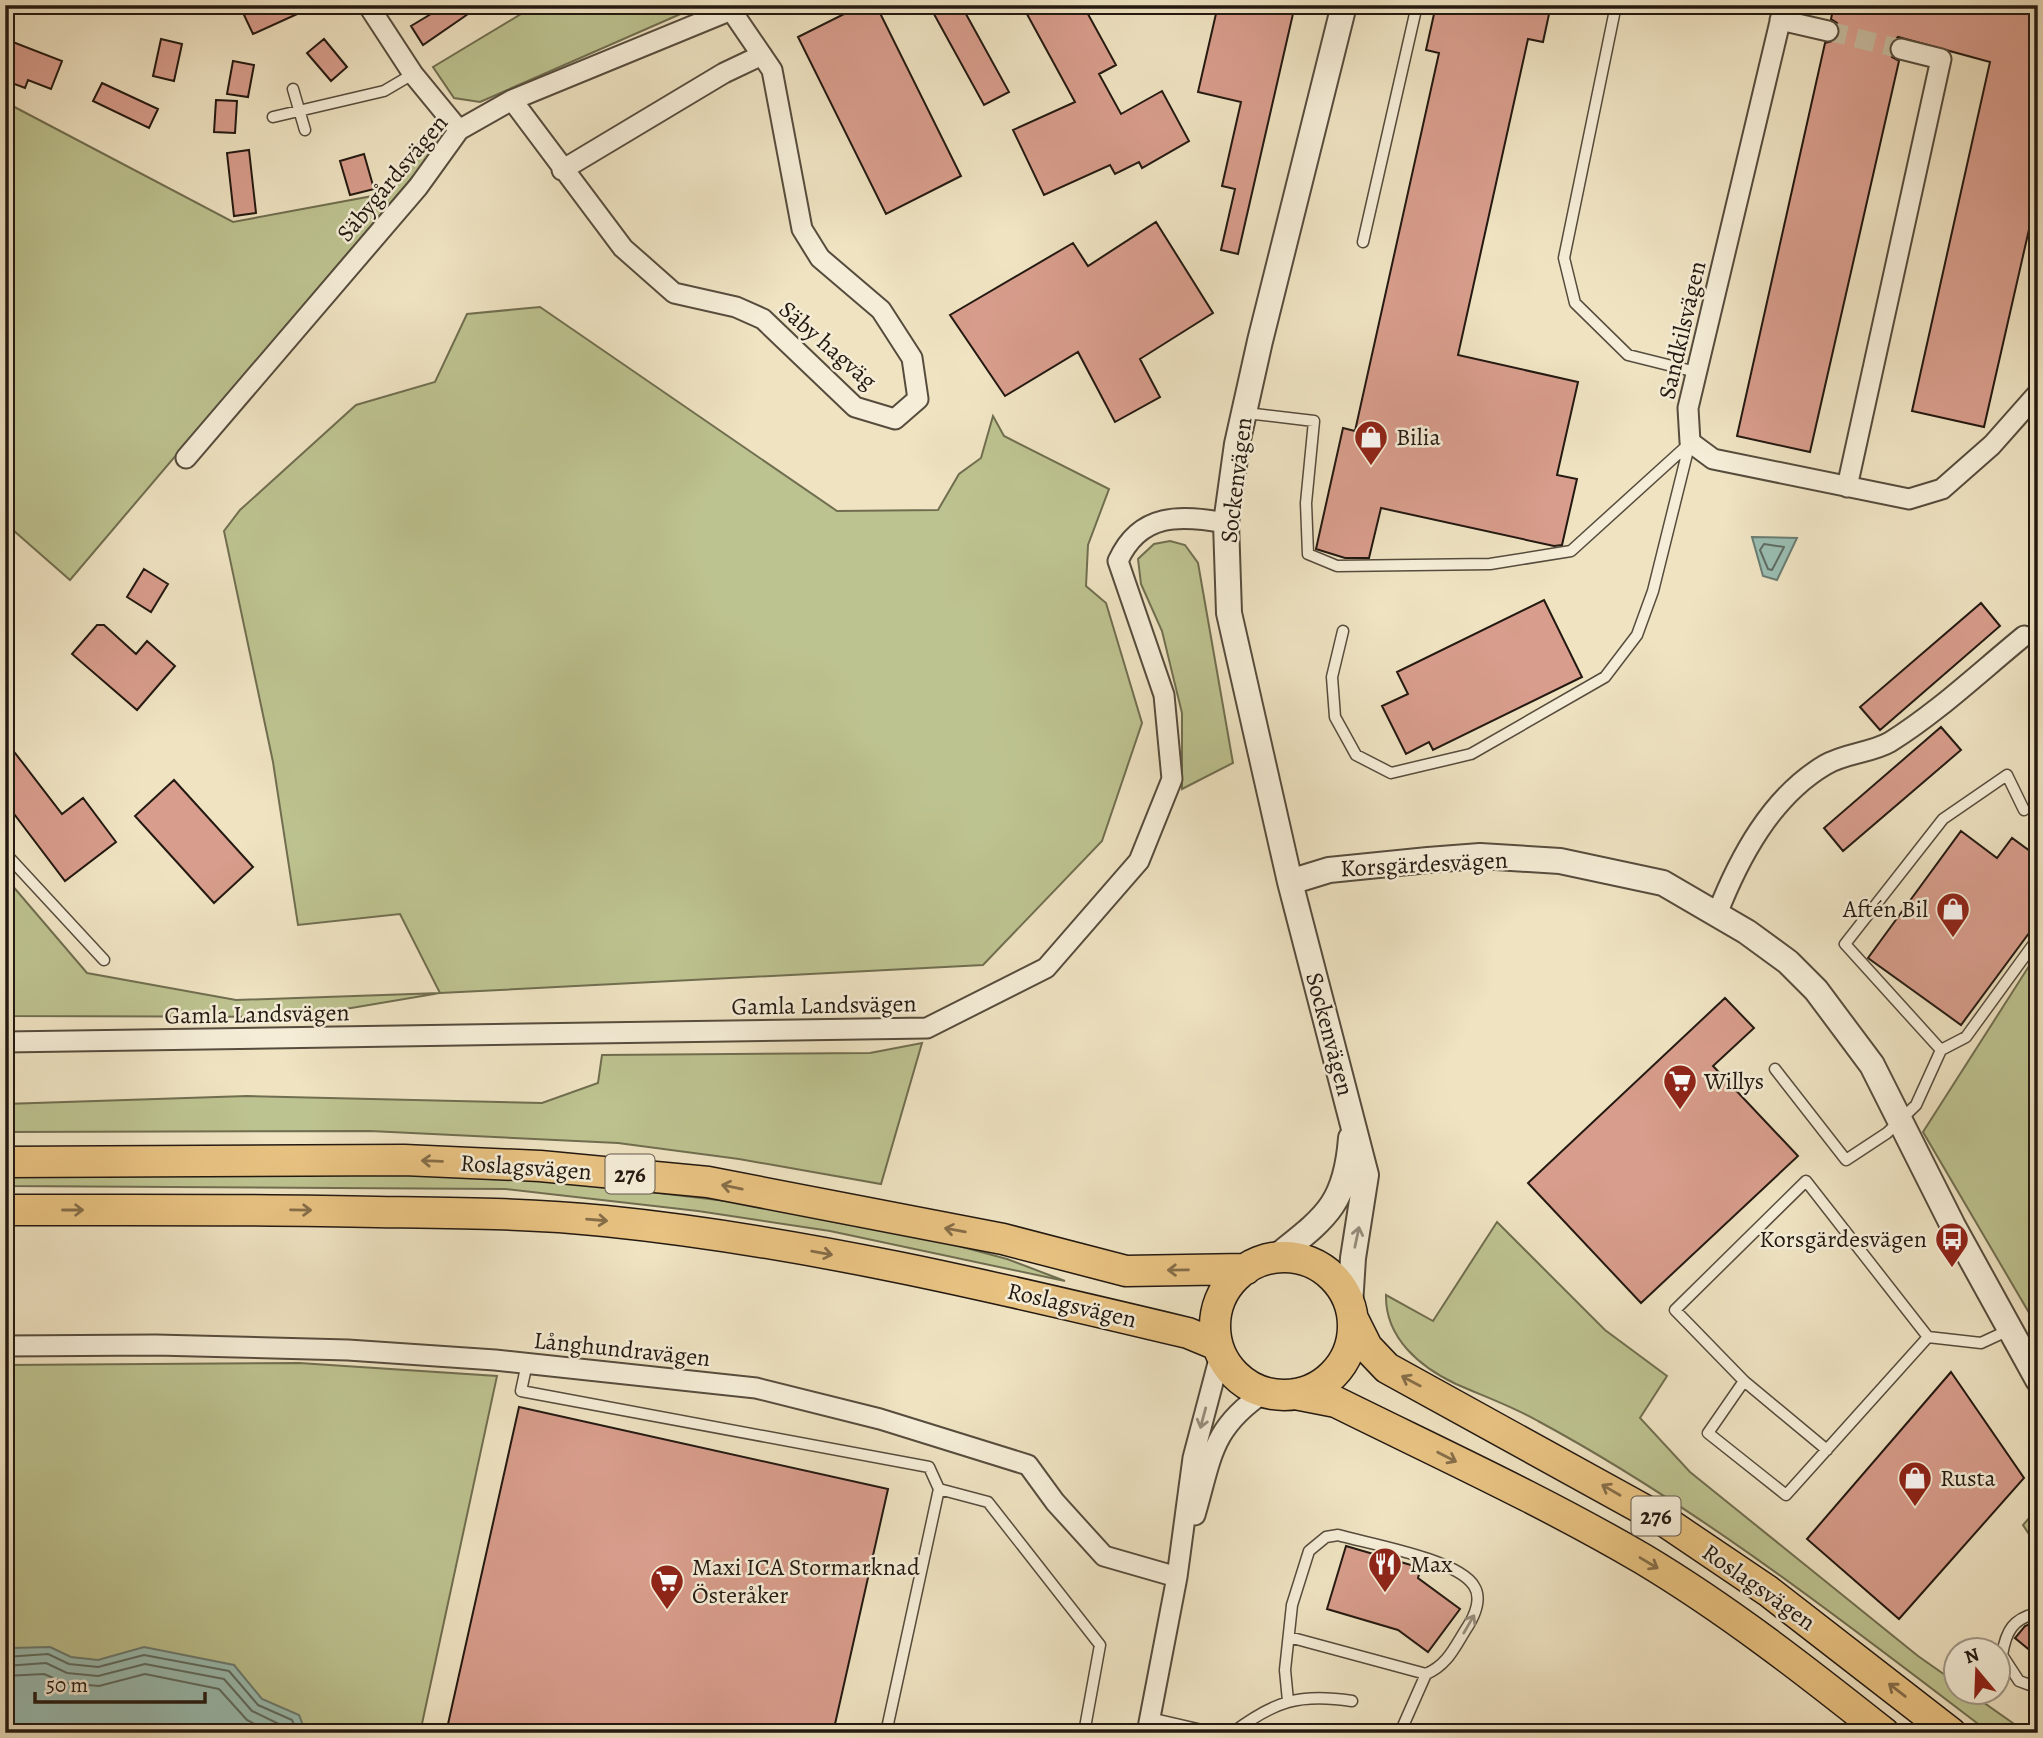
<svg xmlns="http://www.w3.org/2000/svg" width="2043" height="1738" font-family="Alegreya,serif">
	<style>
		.green { fill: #bdc390; stroke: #706e50; stroke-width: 2 }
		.water { fill: #9abeb3; stroke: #6a7c72; stroke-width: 2 }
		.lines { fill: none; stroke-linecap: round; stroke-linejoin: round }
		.shore { stroke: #5e6c62; stroke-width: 2 }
		.building { fill: #d89d8c; stroke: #231911; stroke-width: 2 }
		.minor-tunnel { stroke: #c6bb9f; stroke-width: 19; stroke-dasharray: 19 10; stroke-linecap: butt }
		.service-casing { stroke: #564c3d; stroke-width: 13 }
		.minor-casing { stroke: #564c3d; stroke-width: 23 }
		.tertiary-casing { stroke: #564c3d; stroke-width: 28 }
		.primary-casing { stroke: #231911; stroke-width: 33 }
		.service { stroke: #f5edd7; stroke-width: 10 }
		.minor { stroke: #f5edd7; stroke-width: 19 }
		.tertiary { stroke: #f5edd7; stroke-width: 24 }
		.primary { stroke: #e8c281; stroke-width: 30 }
		.oneway { stroke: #866e49 }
		.oneway2 { stroke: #968e7e }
		.labels { text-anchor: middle; stroke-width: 5; stroke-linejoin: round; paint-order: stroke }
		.shield { fill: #f5edd7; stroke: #62594c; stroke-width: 2 }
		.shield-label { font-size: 23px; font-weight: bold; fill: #231911 }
		.street-label { font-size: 24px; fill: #231911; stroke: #f5edd7 }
		.poi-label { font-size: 24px; fill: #231911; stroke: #f5edd7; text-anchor: start }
	</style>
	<rect width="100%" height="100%" fill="#efe3c2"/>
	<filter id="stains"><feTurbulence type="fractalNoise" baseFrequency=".00286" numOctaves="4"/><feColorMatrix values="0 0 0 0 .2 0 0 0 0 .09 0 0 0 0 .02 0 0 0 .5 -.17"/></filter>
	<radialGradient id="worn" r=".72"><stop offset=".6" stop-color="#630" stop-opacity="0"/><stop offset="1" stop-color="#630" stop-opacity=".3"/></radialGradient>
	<path class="green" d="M536,5H701L480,102L454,98L433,67Z
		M5,102L233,222L383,194L428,130L438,147L70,580L5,523Z
		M540,307L837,511L938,510L959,474L981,458L993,416L1004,436L1109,489L1088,545L1086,586L1106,603L1142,723L1102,841L983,965L440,993L298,1017L5,1016V877L87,973L236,1000L440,993L400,914L298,925L273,762L224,531L240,510L356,405L435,382L467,314Z
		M1170,541L1185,545L1198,563L1233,763L1182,789V713L1162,631L1141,584L1138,559L1154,544Z
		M2038,952V1328L1923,1132Z
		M922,1043L881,1184L739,1159L618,1143L370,1131L5,1132V1104L247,1096L542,1103L598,1083L602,1055L870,1053Z
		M293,1173L515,1176L768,1206L907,1232L1007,1259L1065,1281L830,1231L698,1211L505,1189L5,1186V1176Z
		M1497,1222L1605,1330L1667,1376L1640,1418L1690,1472L1918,1656L1955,1682V1692L1970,1693L2027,1733H1990C1844,1622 1699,1508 1538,1421C1512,1406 1483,1396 1456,1384C1420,1367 1385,1338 1386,1295L1433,1321Z
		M299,1363L497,1376L420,1733H5V1365Z
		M2038,1508V1548L2023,1525Z"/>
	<path class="water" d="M1752,537L1797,538L1777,580L1763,576Z
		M50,1647L71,1657L98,1660L144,1647L234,1665L262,1699L299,1715L306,1733H5V1651L11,1648Z"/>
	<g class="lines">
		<path class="shore" d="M1764,544L1784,547L1772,570L1768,569L1760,550Z
			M5,1657L48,1654L69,1664L98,1667L144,1655L229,1671L258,1705L292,1720L298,1733
			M5,1666L46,1663L67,1673L98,1676L145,1664L224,1679L252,1711L285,1727L289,1733
			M5,1676L44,1674L65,1683L99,1686L145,1674L219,1689L247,1720L273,1733"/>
	</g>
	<path class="building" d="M266,5H317L253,34L244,15Z
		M446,5H481L423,45L411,26Z
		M862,5H876L961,176L886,214L798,37Z
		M929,5H961L1009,92L984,105Z
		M1022,5H1083L1116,65L1099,74L1121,114L1162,91L1189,141L1142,168L1139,162L1115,174L1110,165L1044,195L1013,130L1075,102Z
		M1218,5H1295L1238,254L1221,250L1235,189L1222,186L1241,102L1198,92Z
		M1436,5H1551L1543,42L1528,39L1458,355L1578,382L1557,475L1577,479L1562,545L1554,546L1381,508L1369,558H1345L1316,549L1343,428L1355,431L1439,53L1426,50Z
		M1834,5H2038V190L1984,427L1912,411L1990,62L1898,37L1889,47L1892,57L1899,61L1810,452L1737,436L1825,43L1836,40L1840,33L1837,23L1831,19Z
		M5,39L62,61L51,89L28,80L25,88L9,82L13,70L5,67Z
		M161,39L182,44L174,81L153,76Z
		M324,39L347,67L331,81L307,53Z
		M233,61L254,65L248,97L227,94Z
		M102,83L158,109L149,128L93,101Z
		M216,100L237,101L235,133L214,132Z
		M249,150L256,213L234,216L227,153Z
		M364,154L374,189L350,195L340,161Z
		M1156,222L1213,313L1140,359L1160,397L1115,422L1078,352L1005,396L950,315L1073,243L1088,266Z
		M144,569L168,584L151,612L127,597Z
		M1544,600L1582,677L1433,750L1429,742L1406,754L1382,706L1408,694L1397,672Z
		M1981,603L2000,626L1880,730L1860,707Z
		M97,625H104L136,654L147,641L175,666L137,710L72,654Z
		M1941,727L1961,750L1843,851L1824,828Z
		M5,740L62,814L83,798L116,842L65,881L5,802Z
		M174,780L253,867L214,903L135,816Z
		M1961,831L1997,858L2012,838L2038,857V872L2030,883L2038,889V921L1961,1025L1868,958Z
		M1725,998L1754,1028L1713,1066L1798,1156L1641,1303L1528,1183Z
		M1951,1372L2024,1478L1899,1619L1807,1539Z
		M519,1407L888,1489L833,1733H446Z
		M1346,1546L1421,1568L1418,1578L1460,1609L1428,1652L1398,1630L1327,1609Z
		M2038,1621V1657L2015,1638L2025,1626Z"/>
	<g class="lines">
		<path class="minor-tunnel" d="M1828,31L1901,49"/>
		<g class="service-casing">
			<path id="service" d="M1616,5L1564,258L1575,303L1628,355L1696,372
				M293,89L305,130
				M273,117L384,91L413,74
				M1363,242L1417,5
				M1246,413L1314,421L1306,503L1308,554L1337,566L1490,564L1571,551L1690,443
				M1343,631L1332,677L1335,717L1356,755L1391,773L1471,754L1605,677L1637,635L1653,591L1690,442
				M5,853L104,960
				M1941,1050L1966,1037L2038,938
				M1775,1069L1846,1160L1887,1133L1916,1105L1941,1050L1845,944L1943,819L2007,775L2024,810
				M1928,1337L1786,1495L1708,1433L1744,1381L1675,1310L1806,1181L1928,1337L1981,1343L2009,1330
				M527,1363L521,1391L929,1467L939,1489L988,1502L1100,1645L1084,1733
				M1744,1381L1827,1450
				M2038,1613C2013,1618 2006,1631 2002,1655L2019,1681L2038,1688
				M1289,1637L1426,1674L1403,1726
				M1288,1701L1285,1670L1292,1605L1309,1551L1326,1537L1338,1535C1369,1544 1458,1559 1474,1586C1482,1598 1475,1615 1468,1626C1455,1646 1448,1665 1426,1674
				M1150,1718L1215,1733
				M886,1733L939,1489
				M1232,1733C1275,1701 1299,1693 1352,1701"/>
		</g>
		<g class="minor-casing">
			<path id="minor" d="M368,5L413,74L459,130
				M1784,5L1688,408L1690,442L1713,459L1909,499L1942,489L1992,445L2038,393
				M1780,20L1828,31
				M512,100L623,248L674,293L736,307L763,319L855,407L895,419L918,399L912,358L881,310L820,258L802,229L772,70L731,10
				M562,170L724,73L762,55
				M186,458L418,187L459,130L512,100L741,6
				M1847,487L1941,59L1901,49
				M1717,914C1739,858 1771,797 1825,765C1845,753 1871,753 1890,742C1938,712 1980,672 2024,636
				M5,1042L927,1028L1046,968L1139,861L1172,779L1164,695L1118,561C1140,512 1181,515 1226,523
				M5,1346L156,1345L348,1350L495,1360L756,1388L880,1419L1028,1465L1055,1502L1104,1556L1177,1577L1147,1733
				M1195,1515C1212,1457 1211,1428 1265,1392
				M1177,1577L1193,1458L1221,1352"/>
		</g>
		<g class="tertiary-casing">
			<path id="tertiary" d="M1344,5L1260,341L1237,444L1226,523L1229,613L1290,882L1366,1175L1353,1258L1350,1305
				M1290,882L1329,870L1428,860L1480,856L1560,861L1663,883L1747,932L1788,962L1816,990L1872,1065L1953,1226L2038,1380
				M1276,1257C1325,1218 1346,1205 1351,1138"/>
		</g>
		<g class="primary-casing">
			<path id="primary" d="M5,1162L404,1160L540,1166L708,1182L1003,1239L1126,1271L1246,1269
				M5,1210C129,1210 253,1209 377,1212C454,1213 529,1213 605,1221C802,1241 996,1287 1188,1333L1217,1345
				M1215 1326a69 69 0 1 1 138 0a69 69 0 1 1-138 0Z
				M1353,1319L1367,1347L1387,1368L1666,1522L1768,1591L1951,1733
				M1295,1394L1336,1402C1439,1453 1544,1501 1643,1559C1728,1610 1806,1671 1884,1733"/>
		</g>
		<use href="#service" class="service"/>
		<use href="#minor" class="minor"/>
		<use href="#tertiary" class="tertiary"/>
		<use href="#primary" class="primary"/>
	</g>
	<defs><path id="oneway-shaft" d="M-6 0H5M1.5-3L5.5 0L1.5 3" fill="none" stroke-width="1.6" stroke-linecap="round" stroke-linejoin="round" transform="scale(1.75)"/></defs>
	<g class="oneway">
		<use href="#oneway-shaft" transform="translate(432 1161) rotate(-178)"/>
		<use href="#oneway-shaft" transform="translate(732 1187) rotate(-168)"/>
		<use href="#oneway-shaft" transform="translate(73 1210)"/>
		<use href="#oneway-shaft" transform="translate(301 1210) rotate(1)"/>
		<use href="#oneway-shaft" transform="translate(597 1220) rotate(5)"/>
		<use href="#oneway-shaft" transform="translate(955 1230) rotate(-170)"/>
		<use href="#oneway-shaft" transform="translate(822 1253) rotate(10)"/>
		<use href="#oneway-shaft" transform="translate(1178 1270) rotate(179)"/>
		<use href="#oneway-shaft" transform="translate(1411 1381) rotate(-152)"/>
		<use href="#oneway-shaft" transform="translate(1447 1457) rotate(27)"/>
		<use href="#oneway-shaft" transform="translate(1611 1490) rotate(-150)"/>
		<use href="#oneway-shaft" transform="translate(1649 1563) rotate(31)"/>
		<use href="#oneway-shaft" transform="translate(1897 1690) rotate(-142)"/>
	</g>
	<g class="oneway2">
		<use href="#oneway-shaft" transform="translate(1357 1237) rotate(-78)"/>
		<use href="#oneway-shaft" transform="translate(1203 1418) rotate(105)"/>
		<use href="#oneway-shaft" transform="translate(1469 1624) rotate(-60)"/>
	</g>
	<defs>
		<g id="shop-pin" transform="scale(1.75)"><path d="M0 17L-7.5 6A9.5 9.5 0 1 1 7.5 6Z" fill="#8f2418" stroke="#f5edd7"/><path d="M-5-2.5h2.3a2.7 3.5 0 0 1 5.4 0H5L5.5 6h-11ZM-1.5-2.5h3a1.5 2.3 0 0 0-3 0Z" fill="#fff"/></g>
		<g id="supermarket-pin" transform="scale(1.75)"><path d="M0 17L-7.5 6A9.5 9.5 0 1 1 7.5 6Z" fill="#8f2418" stroke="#f5edd7"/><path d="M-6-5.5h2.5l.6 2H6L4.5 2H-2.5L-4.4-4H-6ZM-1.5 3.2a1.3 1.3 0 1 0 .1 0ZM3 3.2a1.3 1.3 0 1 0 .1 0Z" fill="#fff"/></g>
		<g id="bus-pin" transform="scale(1.75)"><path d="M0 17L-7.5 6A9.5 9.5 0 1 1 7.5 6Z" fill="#8f2418" stroke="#f5edd7"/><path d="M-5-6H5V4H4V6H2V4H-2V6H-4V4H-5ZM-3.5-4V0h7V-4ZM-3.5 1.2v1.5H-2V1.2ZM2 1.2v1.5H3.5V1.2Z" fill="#fff"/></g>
		<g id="restaurant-pin" transform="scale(1.75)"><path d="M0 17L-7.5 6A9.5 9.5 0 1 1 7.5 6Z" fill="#8f2418" stroke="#f5edd7"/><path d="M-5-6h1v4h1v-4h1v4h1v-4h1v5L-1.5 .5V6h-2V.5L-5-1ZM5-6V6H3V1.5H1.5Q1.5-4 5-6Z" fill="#fff"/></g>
	</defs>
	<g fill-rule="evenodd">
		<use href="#shop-pin" x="1371" y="437"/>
		<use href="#shop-pin" x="1953" y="909"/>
		<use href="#supermarket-pin" x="1680" y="1081"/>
		<use href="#bus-pin" x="1952" y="1239"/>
		<use href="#shop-pin" x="1915" y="1478"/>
		<use href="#restaurant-pin" x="1385" y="1564"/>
		<use href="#supermarket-pin" x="667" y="1581"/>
	</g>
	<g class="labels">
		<g class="shield">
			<rect x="605.5" y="1154.5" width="49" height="39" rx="5"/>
			<rect x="1631.5" y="1496.5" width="49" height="39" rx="5"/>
		</g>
		<g class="shield-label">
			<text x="630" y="1182">276</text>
			<text x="1656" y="1524">276</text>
		</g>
		<g class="street-label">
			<text transform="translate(392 178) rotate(-50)" y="8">Säbygårdsvägen</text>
			<text transform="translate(1682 330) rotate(-77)" y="8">Sandkilsvägen</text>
			<text transform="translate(828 345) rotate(41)" y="8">Säby hagväg</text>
			<text transform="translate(1236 480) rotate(-83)" y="8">Sockenvägen</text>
			<text transform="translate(1424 864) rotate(-3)" y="8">Korsgärdesvägen</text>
			<text transform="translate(824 1005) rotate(-1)" y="8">Gamla Landsvägen</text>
			<text transform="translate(257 1014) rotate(-1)" y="8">Gamla Landsvägen</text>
			<text transform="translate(1330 1034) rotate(75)" y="8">Sockenvägen</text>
			<text transform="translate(526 1167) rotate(4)" y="8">Roslagsvägen</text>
			<text transform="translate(1072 1305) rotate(13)" y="8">Roslagsvägen</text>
			<text transform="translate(622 1349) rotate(6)" y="8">Långhundravägen</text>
			<text transform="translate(1759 1587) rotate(35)" y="8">Roslagsvägen</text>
		</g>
		<g class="poi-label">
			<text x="1396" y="445">Bilia</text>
			<text x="1928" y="917" text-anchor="end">Aftén Bil</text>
			<text x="1704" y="1089">Willys</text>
			<text x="1927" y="1247" text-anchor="end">Korsgärdesvägen</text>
			<text x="1940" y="1486">Rusta</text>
			<text x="1410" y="1572">Max</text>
			<text x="692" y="1575">Maxi ICA Stormarknad<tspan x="692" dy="28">Österåker</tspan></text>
		</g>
	</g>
	<rect width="2043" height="1738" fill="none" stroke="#efe3c2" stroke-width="28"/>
	<rect x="7" y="7" width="2029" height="1724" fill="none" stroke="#231911" stroke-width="3.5"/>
	<rect x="14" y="14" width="2015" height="1710" fill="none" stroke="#231911" stroke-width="2"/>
	<g transform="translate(1977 1671) rotate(341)"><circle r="33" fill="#f5edd7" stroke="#a19888" stroke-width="2"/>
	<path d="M0-5L12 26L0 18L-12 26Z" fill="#8f2418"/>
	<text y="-10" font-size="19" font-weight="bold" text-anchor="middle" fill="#231911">N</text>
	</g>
	<path d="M35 1692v10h170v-10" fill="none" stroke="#231911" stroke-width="3.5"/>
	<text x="46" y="1692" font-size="21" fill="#231911" stroke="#f5edd7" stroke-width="5" paint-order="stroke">50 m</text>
	<rect width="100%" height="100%" filter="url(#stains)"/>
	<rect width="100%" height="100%" fill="url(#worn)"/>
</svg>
